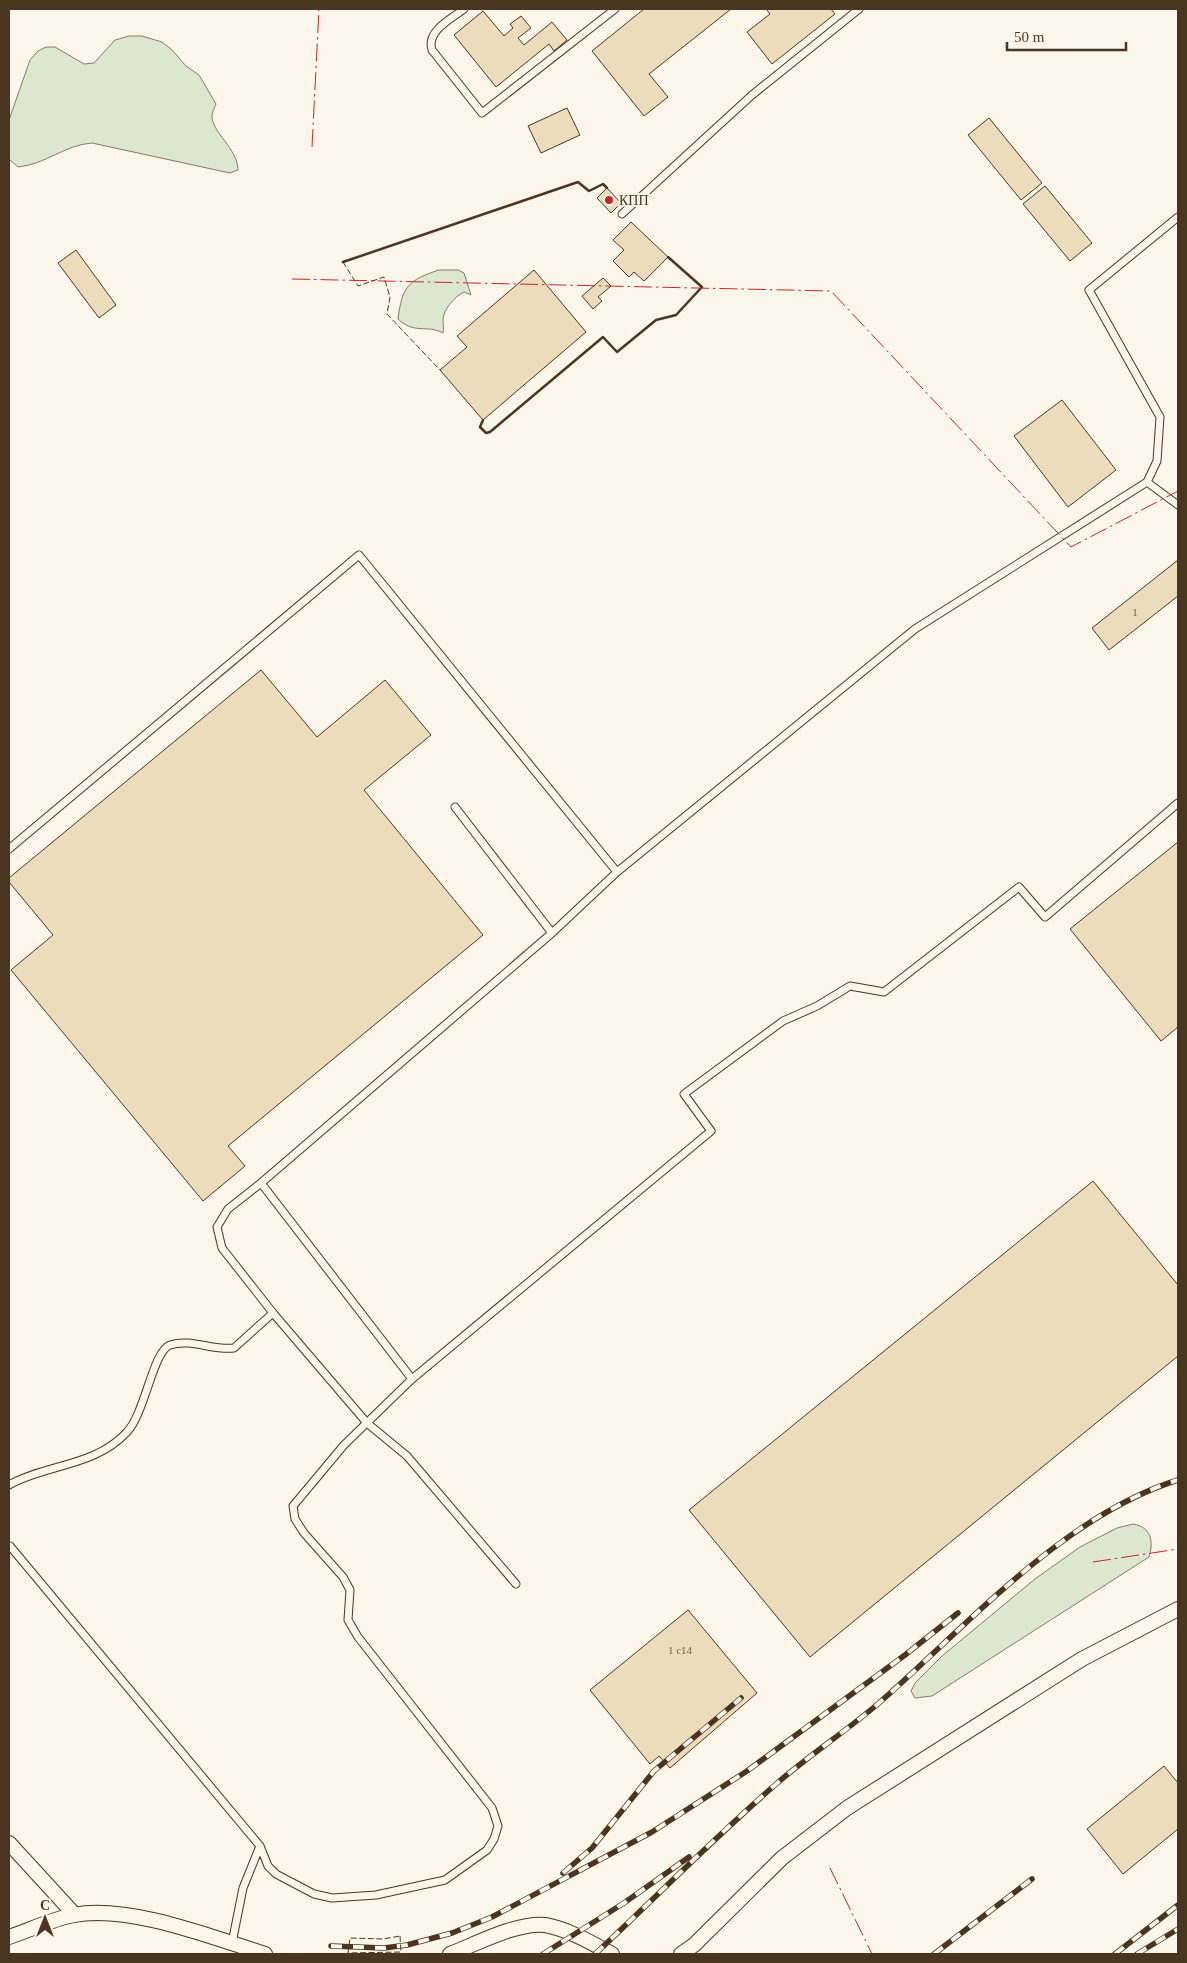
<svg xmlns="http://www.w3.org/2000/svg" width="1187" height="1963" font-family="'Times New Roman',serif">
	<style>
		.green { fill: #dce7d0; stroke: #887966 }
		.building { fill: #ecdcbc; stroke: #4a3520 }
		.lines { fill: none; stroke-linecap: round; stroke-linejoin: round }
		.lane-casing { stroke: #4a3520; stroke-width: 9 }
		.street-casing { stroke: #4a3520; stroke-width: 16 }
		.lane { stroke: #fbf6e9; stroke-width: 7 }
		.street { stroke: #fbf6e9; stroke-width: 14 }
		.rail-casing { stroke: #4a3520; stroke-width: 5.5 }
		.rail { stroke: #fbf6e9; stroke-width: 4; stroke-dasharray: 11; stroke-linecap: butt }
		.fence { stroke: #4a3520; stroke-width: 1; stroke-dasharray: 6 2.5; stroke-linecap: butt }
		.wall { stroke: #4a3520; stroke-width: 2.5 }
		.power { stroke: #c62828; stroke-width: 1; stroke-dasharray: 18 4 2.5 4; stroke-linecap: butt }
		.poi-dot { fill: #c62828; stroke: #fbf6e9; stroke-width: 2 }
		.labels { text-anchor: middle; stroke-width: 4; stroke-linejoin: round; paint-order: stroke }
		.number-label { font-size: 11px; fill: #725f47 }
		.poi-label { font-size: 14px; fill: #4a3520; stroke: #fbf6e9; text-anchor: start }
	</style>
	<rect width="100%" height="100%" fill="#fbf6e9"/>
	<path class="green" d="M129,36H142L162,42L172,50L186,66L199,75L216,104C215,107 212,112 212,116C211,131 238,149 238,170L230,173L92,143C64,145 47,164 18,167L9,159V120L30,60L38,51L46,47H55L84,64L94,63L115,40Z
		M439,270H458L464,273L471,295L464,292C455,296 443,310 443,320C443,325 444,328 443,333C427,324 415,335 398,319C402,287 408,280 439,270Z
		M1133,1524C1151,1527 1154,1541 1149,1557L932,1696L915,1698L911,1691L915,1683L942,1656L1035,1579L1080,1547L1117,1528Z"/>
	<path class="building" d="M644,9H731L649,74L668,97L644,116L592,51Z
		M766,9H831L835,14L772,64L747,32L770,14Z
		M483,11L504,36L513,28L510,24L521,16L531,28L518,38L524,45L552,22L567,40L554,51L549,44L496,87L454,35Z
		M567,108L580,135L541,153L528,126Z
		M989,118L1042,183L1021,200L968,135Z
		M1045,186L1092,243L1070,261L1023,204Z
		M607,188L621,203L611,213L597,198Z
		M631,222L668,257L644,281L634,272L629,277L613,261L624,250L613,240Z
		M76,250L116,305L99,318L58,263Z
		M534,270L586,332L483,420L440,370L467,347L457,336Z
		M603,278L611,286L598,297L602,301L593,309L582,296Z
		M1062,400L1116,470L1068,507L1014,436Z
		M1178,560V596L1109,650L1092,628Z
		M261,670L317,737L385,680L431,735L364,790L483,935L228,1146L245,1166L203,1201L11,970L53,935L9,882V878Z
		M1178,842V1027L1161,1041L1070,929Z
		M1093,1181L1178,1285V1356L810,1657L689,1510Z
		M688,1610L757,1693L670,1768L659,1756L650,1764L590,1690Z
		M1164,1766L1178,1783V1829L1123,1874L1087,1829Z"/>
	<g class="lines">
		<g class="lane-casing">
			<path id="lane" d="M464,9C451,19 426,31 432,50L482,113L615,9
				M622,214L752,95L859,9
				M1178,217L1089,290L1160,417L1157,461L1147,482L915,629L617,872L552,933L261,1183L412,1379L711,1131L684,1094L783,1021L817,1006L850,986L884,992L1019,887L1045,917L1178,803
				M1147,482L1178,505
				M455,807L552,933
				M9,849L359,555L617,872
				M261,1183L228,1209L217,1227L222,1248L273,1313
				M9,1485C46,1464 95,1467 127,1432C145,1413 153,1351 170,1345C190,1338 214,1351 234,1348L273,1313L367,1423L407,1456L516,1584
				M10,1546L260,1846L268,1866L276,1874L314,1894L332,1898L376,1895L445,1880L487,1850L494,1839L498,1826L492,1808L358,1637L348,1620L350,1590L343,1577L304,1533L295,1519L293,1506L344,1445L412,1379
				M232,1943L243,1888L260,1846"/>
		</g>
		<g class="street-casing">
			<path id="street" d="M9,1843L75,1915
				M9,1937C30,1930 52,1919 74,1915C128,1904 214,1938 265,1954
				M450,1954C476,1944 517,1922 545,1925C568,1929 592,1943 612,1954
				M681,1954L694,1945L782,1858L847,1808L1082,1659L1178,1609"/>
		</g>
		<use href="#lane" class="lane"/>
		<use href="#street" class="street"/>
		<g class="rail-casing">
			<path id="rail" d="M563,1873L592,1848L654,1771L741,1698
				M331,1946L384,1948L407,1945L452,1933L492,1917L652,1832L747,1771L905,1655L958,1613
				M543,1954L624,1903L689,1857
				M595,1954C655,1898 713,1839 775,1785C808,1756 845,1732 879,1703C967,1626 1064,1515 1178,1480
				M934,1954L1032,1879
				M1115,1954L1178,1905
				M1137,1954L1178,1929"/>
		</g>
		<use href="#rail" class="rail"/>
		<path class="fence" d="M343,262L358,286L384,277L390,297L387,314L440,370
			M400,1936L401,1952L348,1953L350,1938L383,1939Z"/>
		<path class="wall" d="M343,262L578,182L589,191L603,184L607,188
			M483,420L480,427L486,433L490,432L603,337L617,352L656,320L676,315L702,287L668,257"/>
		<path class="power" d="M312,147L319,9
			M292,279L831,291L1071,547L1178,491
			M1093,1562L1178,1549
			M830,1868L872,1954"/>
	</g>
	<circle class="poi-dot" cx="609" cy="200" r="5"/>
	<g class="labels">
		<g class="number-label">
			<text x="1135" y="616">1</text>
			<text x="680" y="1654">1 с14</text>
		</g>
		<g class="poi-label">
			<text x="619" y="205">КПП</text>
		</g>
	</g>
	<rect width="1187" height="1963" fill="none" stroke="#4a3520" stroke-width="20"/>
	<g transform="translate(45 1918)" stroke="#fbf6e9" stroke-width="4" paint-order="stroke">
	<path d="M0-4L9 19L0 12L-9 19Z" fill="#4a3520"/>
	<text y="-8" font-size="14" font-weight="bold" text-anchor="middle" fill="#4a3520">С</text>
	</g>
	<path d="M1007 42v8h119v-8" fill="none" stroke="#4a3520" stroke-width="2.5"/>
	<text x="1014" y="42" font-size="15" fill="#4a3520" stroke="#fbf6e9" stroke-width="4" paint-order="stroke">50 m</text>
</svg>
